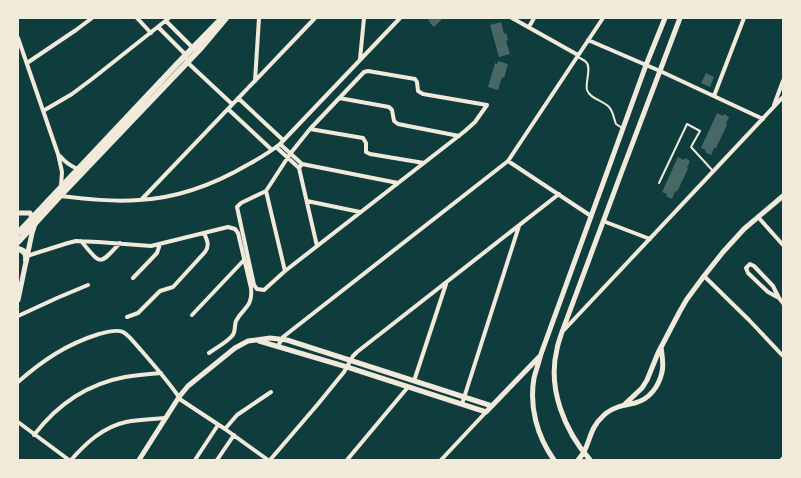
<svg xmlns="http://www.w3.org/2000/svg" width="801" height="478" font-family="Raleway,sans-serif">
	<style>
		.building { fill: #486865 }
		.lines { fill: none; stroke-linecap: round; stroke-linejoin: round }
		.service { stroke: #f1e9da; stroke-width: 2 }
		.minor { stroke: #f1e9da; stroke-width: 4 }
		.tertiary { stroke: #f1e9da; stroke-width: 5 }
		.primary { stroke: #f1e9da; stroke-width: 6 }
	</style>
	<rect width="100%" height="100%" fill="#0f3d3e"/>
	<path class="building" d="M427,18H443L434,27L429,22L430,21Z
		M501,22L504,34L506,33L508,40L506,41L510,54L499,57L490,25Z
		M498,61L508,64L504,78L502,77L498,90L488,87L495,63L497,64Z
		M706,73L714,77L710,87L701,83Z
		M717,113L723,116L724,114L729,117L726,124L727,125L716,148H714L711,155L705,152L706,150L701,148Z
		M678,157L684,160L685,158L690,161L687,168L688,169L677,192L675,191L672,199L666,196L667,194L662,192Z"/>
	<g class="lines">
		<path class="service" d="M578,57C580,58 584,60 586,62C592,67 585,82 587,90C590,99 603,100 609,107C613,111 614,119 616,124L622,128
			M659,183L687,124L700,131L691,147L713,171"/>
		<path class="minor" d="M137,18L151,33
			M512,18L578,55
			M166,21L194,49
			M158,27L186,55L187,62L232,104
			M529,27L534,18
			M18,38L58,154L62,172L61,186
			M588,40L660,71L763,119
			M360,59L364,18
			M27,63L76,30L92,18
			M368,71L415,79L417,82L418,91L423,94L487,105L475,122L465,131L285,271L264,290L257,289L254,285L237,207L241,203L266,191L290,154L310,129L364,72Z
			M255,81L259,18
			M714,96L744,18
			M238,98L283,140
			M339,98L389,107L392,110L394,121L398,124L459,136
			M774,105L783,81
			M228,109L272,150
			M43,111L72,94L92,79L169,18
			M310,129L363,138L366,143V152L370,154L424,163
			M280,144L302,164
			M276,147L299,168
			M60,156C65,162 70,166 78,169
			M508,161L591,216
			M302,164L398,183
			M302,164L299,168L317,246
			M266,191L285,271
			M60,196C86,199 113,202 139,200C178,198 215,184 249,164C260,158 270,152 280,144L400,18
			M141,200L315,18
			M307,201L360,212
			M758,217L783,245
			M603,221L650,239
			M81,241C101,264 98,267 120,243
			M27,256L68,243L76,241L98,242L151,246L228,227L235,229L238,233L251,288C253,308 243,307 236,321C234,326 236,332 232,336C227,342 216,348 209,353
			M704,276L749,320L783,356
			M133,278L157,253L160,244
			M779,298L768,292L748,273L746,268L750,264L754,266L773,286L779,298L783,303
			M192,315L244,260
			M18,316L57,298L88,285
			M127,317L138,313L160,291L173,287L205,252C210,245 207,240 204,233
			M564,330L783,97
			M278,346L283,337L508,161L603,18
			M414,381L446,284
			M18,382C43,360 67,344 99,334C106,332 116,329 123,332C130,336 135,344 140,349C154,365 167,380 179,397
			M178,398L225,429L268,460
			M462,404L519,226
			M18,422L69,460
			M225,429L237,415L271,392
			M34,435C57,405 87,384 125,377C137,375 149,374 161,373
			M71,460C86,443 103,427 126,422C139,419 153,419 166,418
			M195,460L218,425
			M217,460L234,435
			M270,460L318,404L344,372L353,356L357,352L559,194
			M347,460L408,387
			M441,460L486,412"/>
		<path class="tertiary" d="M18,213H30L35,224L32,233L18,300
			M259,341L347,367L486,412L540,356
			M624,405L642,388L647,380L658,353L680,311L687,299L704,276L723,252L744,229L783,196
			M139,460L179,397L188,386L235,348L248,341L270,338L287,340L399,376L492,406
			M554,460C537,436 529,407 534,378C536,370 539,362 541,354L646,65L665,18
			M578,460C580,458 582,455 584,452C591,438 590,428 604,415C613,407 624,405 635,403C650,399 659,386 662,372C664,364 662,355 661,347
			M590,460C565,431 547,389 557,349C558,343 560,338 562,332L622,171L680,18
			M782,460L783,459"/>
		<path class="primary" d="M18,233L178,63L222,18
			M18,242L60,196L200,49L226,18
			M18,249C24,250 27,254 26,260"/>
	</g>
	<rect width="801" height="478" fill="none" stroke="#f1e9da" stroke-width="38"/>
</svg>
